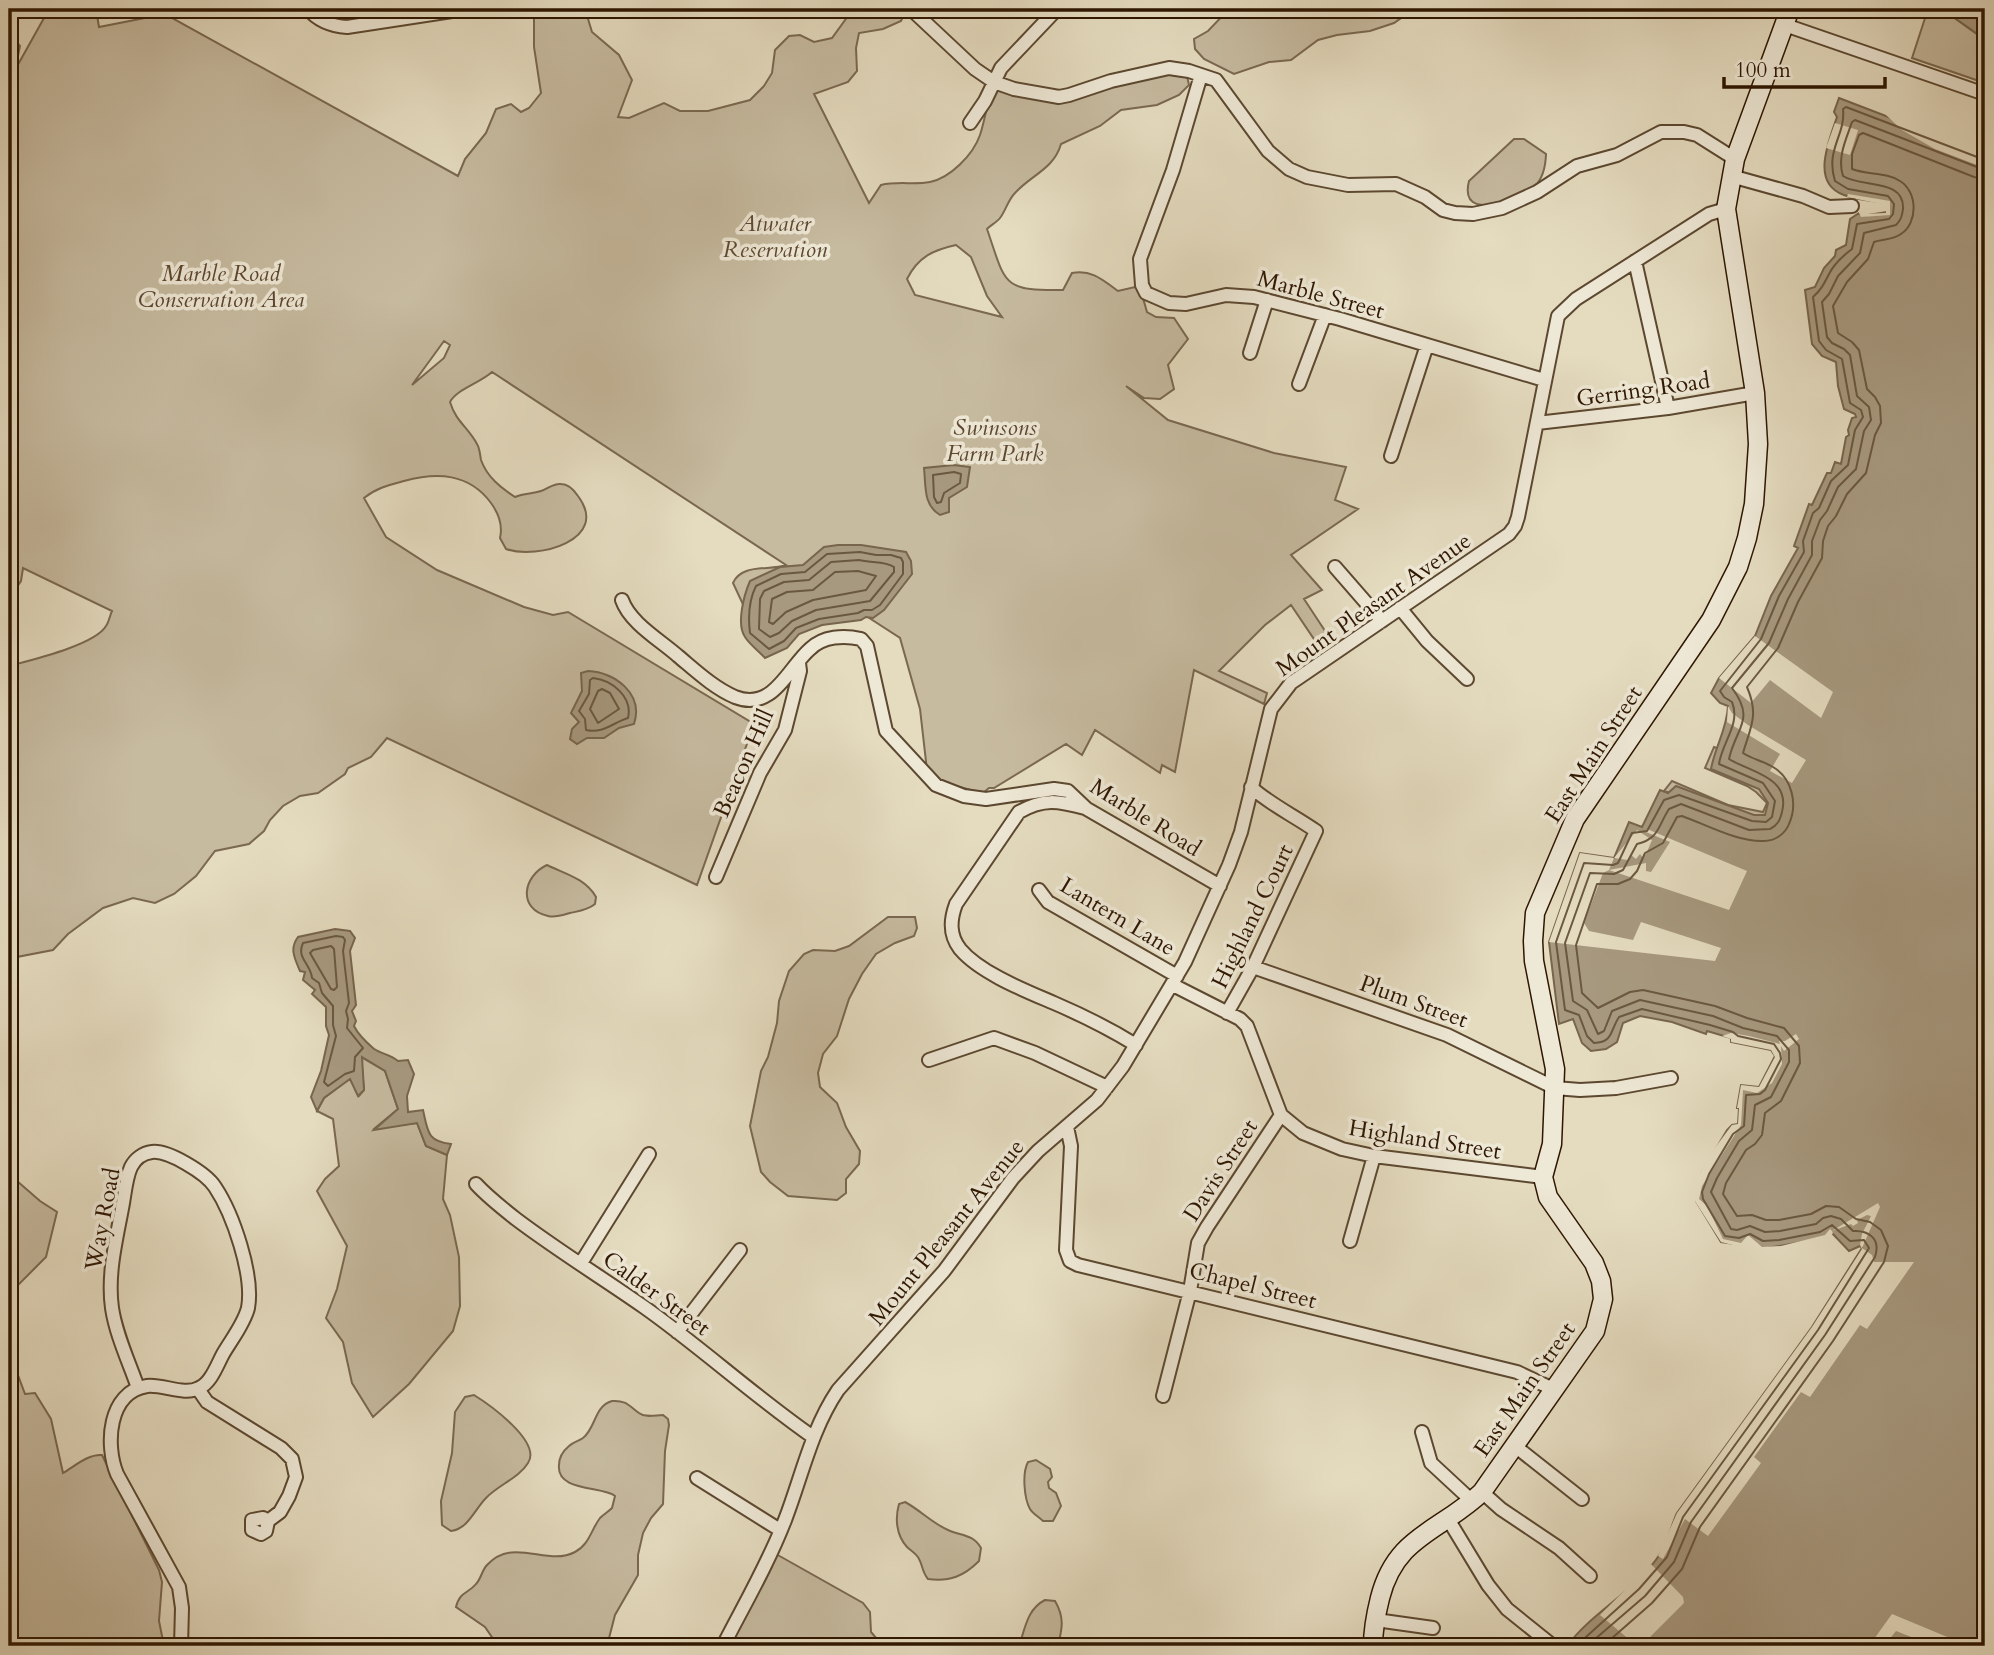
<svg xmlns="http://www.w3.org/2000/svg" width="1994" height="1655" font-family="Cardo,serif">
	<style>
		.green { fill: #c6ba9f; stroke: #7a6850; stroke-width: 2; fill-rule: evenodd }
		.water { fill: #a7997f; stroke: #77654c; stroke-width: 2 }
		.pier { fill: #e5dcc0 }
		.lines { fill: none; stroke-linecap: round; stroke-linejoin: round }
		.shore { stroke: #6a5840; stroke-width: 2 }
		.street-casing { stroke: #5c4830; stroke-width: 16 }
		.secondary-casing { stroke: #2e1600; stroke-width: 21 }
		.street { stroke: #eee8d6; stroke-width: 12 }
		.secondary { stroke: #eee8d6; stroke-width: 18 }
		.labels { text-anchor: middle; stroke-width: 7; stroke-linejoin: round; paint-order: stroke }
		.park-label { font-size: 23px; font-style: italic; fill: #5c4730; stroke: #eee8d6 }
		.street-label { font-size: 23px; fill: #2e1600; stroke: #eee8d6 }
	</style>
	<rect width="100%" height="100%" fill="#e5dcc0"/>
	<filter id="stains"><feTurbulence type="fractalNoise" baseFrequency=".00286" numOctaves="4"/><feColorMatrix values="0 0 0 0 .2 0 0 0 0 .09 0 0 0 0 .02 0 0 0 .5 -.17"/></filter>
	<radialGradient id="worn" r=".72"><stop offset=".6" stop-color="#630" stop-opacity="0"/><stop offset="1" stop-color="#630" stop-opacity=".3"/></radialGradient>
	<path class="green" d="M49,9H96L99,27L165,14L458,176L465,159L486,133L496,109L511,104L521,112L529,108L541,93L534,47V12L537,9H585L592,32L619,55L632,80L618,117L629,118L664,103L680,111H708L750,100L764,86L772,73L775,50L789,36L800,35L814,42L832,38L848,16L857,11L904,9L906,10L901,21L883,29L859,33L856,48L857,71L848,82L814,94L869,203L881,185C897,181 914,185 930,182C950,178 973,155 980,135C985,120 987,103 992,88L1056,101L1158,73L1187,76L1189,85L1179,95L1157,105L1121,110L1100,126L1061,144C1054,169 1031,175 1015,193C1008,200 1006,210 1000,218C997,222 991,225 987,229C1006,284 1001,291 1063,290L1072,273C1091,269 1103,280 1118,291L1135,287L1141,291L1147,312L1156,317L1174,318L1188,339L1168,365L1174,389L1160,399L1144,398L1126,386L1168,420L1274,453L1346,467L1335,500L1358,509L1291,555L1322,590L1304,599L1333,643L1322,651L1291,605L1265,625L1219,671L1267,693L1264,704L1194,670L1175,772L1162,765L1160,773L1095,730L1082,755L1066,744L994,788H989L983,793L928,779L920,709L900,638L863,614L802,630L797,633L785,648L773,650L747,613L733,583C742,563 770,571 786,565L492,372C480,383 457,389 450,402C456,422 468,427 477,444C480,449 480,455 481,460C487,477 501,488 515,497C524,493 532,494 541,491C548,489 553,483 561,484C569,484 574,490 578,496C611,540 537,560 506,549L500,538C503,525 499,514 491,503C469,473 437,472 404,481C389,485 376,488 364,498L386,537L437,570L524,607L553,615L568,612L754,724L697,885L387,738L371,757L348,768L345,774L318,793L300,796L283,806L270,820L264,831L249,844L215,851L196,876L174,894L155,903L133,898L103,908L68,934L53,950L17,957L9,966V666C31,660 95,645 106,626C109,622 110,615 112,611L23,568L21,581L9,598V33L20,46L15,70ZM956,245L971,257L987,296L1002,317L915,295L907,279C918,257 933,250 956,245ZM444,341L450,345L444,358L412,385Z
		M1229,9H1414L1394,23L1370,31L1337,35L1318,40L1291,60L1269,62L1234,74L1204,59L1195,49L1194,39L1208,31Z
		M1928,9H1942L1985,40V83L1912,58Z
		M1514,139H1524L1546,154C1545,185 1531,194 1503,202C1485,207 1462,209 1469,181Z
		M1714,747L1727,752L1771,791L1765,824L1664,791L1672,781L1728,805L1763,812L1767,803L1756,792L1747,786L1705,768Z
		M547,865C565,874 585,878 596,897L595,904C588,910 579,911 570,913C563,915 555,918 548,916C517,909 523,876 547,865Z
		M888,917H915L917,928L914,936L895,943L876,954L862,974L849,999L837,1036L823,1054L818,1073L820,1087L837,1103L846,1127L860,1151L859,1164L846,1179V1193L837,1200L788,1196L770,1182L761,1172L750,1126L761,1071L768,1057L777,1023L779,1001L789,971L804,954L813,950L835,951L849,946Z
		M361,1057L385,1071L398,1109L375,1128L417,1123L426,1146L447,1155L443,1199L450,1215L459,1257L460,1306L453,1331L409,1384L373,1417L352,1383L343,1342L326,1318L337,1289L347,1246L317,1191L325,1179L339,1166L333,1119L317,1111L324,1098L350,1078L359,1096L364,1090Z
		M9,1174L40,1201L57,1212L46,1257L17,1286L9,1299Z
		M9,1351L25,1394L35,1393L51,1419L63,1473C75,1466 88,1454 102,1455L159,1570L162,1582L159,1621L164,1646H9Z
		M474,1395C490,1405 542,1442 528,1463C519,1478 498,1485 486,1498C475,1509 468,1529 451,1531L442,1525L441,1501L452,1453L455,1412L465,1397Z
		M612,1401C627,1400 629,1406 639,1413C645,1418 656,1415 663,1415L668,1419L669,1425L665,1451L663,1504L651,1518L643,1533L638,1555V1575L615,1615L607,1646H498L485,1627L456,1607C460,1591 468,1594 476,1584C481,1579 482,1570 487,1565C514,1536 547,1567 575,1552C589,1545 591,1530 600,1518C604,1514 608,1512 612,1508L615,1496C603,1486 556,1492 559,1465C559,1457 563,1451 569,1446C573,1442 579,1441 583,1438C596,1428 594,1406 612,1401Z
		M1036,1460L1050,1469L1052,1477L1048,1482L1049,1488L1056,1493L1061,1506L1053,1521H1043C1039,1517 1032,1513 1030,1509C1024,1498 1022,1473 1028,1462Z
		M905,1502C920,1510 932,1523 948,1530C961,1536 973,1534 981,1548L979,1561C964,1576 950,1582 928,1579C922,1572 923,1566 919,1559C917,1554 910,1550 907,1547C896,1535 895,1518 899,1504Z
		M776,1554L863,1603L870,1612L871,1632L883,1646H729Z
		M1045,1600L1055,1601C1065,1618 1062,1629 1058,1646H1019C1025,1629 1027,1609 1045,1600Z"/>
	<path class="water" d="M1942,9H1985V40L1983,38Z
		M1839,98L1985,154V1646H1567C1593,1611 1636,1591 1660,1554C1668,1542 1671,1526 1677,1513L1812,1327L1862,1248L1860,1246L1849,1251L1831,1232L1825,1238L1762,1249L1749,1241L1742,1245L1721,1242L1696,1201L1702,1172L1727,1130L1732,1125L1738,1124L1739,1108H1737L1741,1085L1759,1087L1775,1056L1771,1050L1731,1042V1038L1707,1031L1706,1034L1672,1022L1640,1016L1623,1023L1617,1042L1606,1049L1591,1051L1582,1043L1573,1019L1559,1024L1549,942L1580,853L1614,858L1629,822L1642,827L1660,790L1668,793L1676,786L1754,815H1765L1768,803L1759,789L1711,769C1715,747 1727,729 1728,706L1720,703L1711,693L1719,678L1755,636L1771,596L1798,548L1794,546L1809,504L1812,505L1827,473H1831L1835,462L1841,464L1846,437L1849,435L1848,430L1852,418L1856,417L1855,414L1844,409L1838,386L1836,362L1822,356L1812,344L1805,290L1815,287L1824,268L1835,256L1836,250L1846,245L1850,219L1859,213L1862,216L1887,212V203C1873,201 1857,200 1844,195C1810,183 1829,141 1837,117L1834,112Z
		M954,465L970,467L967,487L949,498V512L940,515C923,505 926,486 924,468Z
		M838,545H861L906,552L911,561L912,574L884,610L873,618L866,617L861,620L822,625L799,634L787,648L765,658C759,651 750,645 745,637C736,624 744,595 750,581L780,567L803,565L824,547Z
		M588,671C615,672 644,694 634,724L619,728L604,738H587L577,744L570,739L572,729L579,722L571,713L582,691L581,673Z
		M335,929L350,931L355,938L350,951L356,1005L352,1011L356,1021L354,1026C358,1034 366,1042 373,1048C380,1054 390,1054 398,1061L408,1060L414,1074L407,1096L408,1112L423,1110C428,1132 427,1141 451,1144L447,1155L426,1146L417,1123L374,1130L398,1109L385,1071L362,1057L364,1090L358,1096L350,1079L324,1098L317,1111L311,1097L321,1071L329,1035L326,1026V1007L312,994L315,990L303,980L305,972L300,971C295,959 289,949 298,937Z"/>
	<path class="pier" d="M1887,110L1985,150V168L1935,149L1902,130L1885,114Z
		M1835,123L1858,130L1850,155L1826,148Z
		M1848,194L1890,201V215L1861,217L1858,211L1863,214L1886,213V205L1847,197Z
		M1755,636L1833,692L1821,718L1770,680L1751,703L1719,678Z
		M1728,706L1732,713L1748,725L1806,760L1792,783L1770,771L1780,754L1727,722Z
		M1647,829L1747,871L1729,910L1609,870L1603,873L1584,923L1589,931L1633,940L1641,922L1721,948L1715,961L1549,942L1580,853L1614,858L1637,830L1652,840L1646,854L1643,858L1640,854L1636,859L1631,855L1628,860L1614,858L1609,870L1646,863V871L1651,872L1670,842L1646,832Z
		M1731,1033L1749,1036L1780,1044L1779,1041H1785L1796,1034L1799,1039L1784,1051L1781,1046L1782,1064L1772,1083L1757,1093L1743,1090L1741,1125L1702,1186L1699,1199L1707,1206L1723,1239L1741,1243L1748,1235L1762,1247L1781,1246L1825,1235L1830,1229L1832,1231L1878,1203L1880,1207L1862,1248L1872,1255L1874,1262H1914L1867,1329L1860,1325L1810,1397L1801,1392L1754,1457L1761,1463L1708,1536L1685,1519L1663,1559L1658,1556L1677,1513L1812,1327L1862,1249L1860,1245L1862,1234L1871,1216L1867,1215L1857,1220L1858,1223L1853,1226L1851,1224L1832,1231L1833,1233L1828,1240L1785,1249L1763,1251L1749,1245L1745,1248L1721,1242L1693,1198L1695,1184L1708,1157L1732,1125L1738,1124L1739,1108H1737L1741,1085L1759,1087L1775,1057L1771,1050L1731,1042V1039L1722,1036Z
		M1651,1564L1683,1597L1684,1603L1641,1646H1637L1600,1615Z
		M1892,1614L1969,1646H1934L1896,1631L1884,1646H1869Z"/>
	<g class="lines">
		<path class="shore" d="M954,472L961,474L960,483L944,493L941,502L937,503L934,497L933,475Z
			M860,552L876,555H891L901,558L903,562V574L880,605L872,610H864L858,613L819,619L796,628L784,641L769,649L750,633C748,617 749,600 756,586L781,574L805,572L827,554Z
			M859,560C870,563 886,561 894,567V572L870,601L816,610L792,621L779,633L770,637L759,629L760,599L764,591L784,582L809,580L831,562Z
			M858,571L876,576L866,590L813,600L786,612L773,624L769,622L772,599L787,592L813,590L835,572Z
			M593,678C612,680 633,697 628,718C612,723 603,734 586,730L585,719L579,711L589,694L590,680Z
			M602,689L610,693L619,709L598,723L590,709L598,691Z
			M336,936L343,937L345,940L343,951L349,1003L346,1011L348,1019L347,1028L363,1048L355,1057L354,1071L345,1074L328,1086L324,1082L336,1036L333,1025V1006L322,993L319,983L312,978C311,964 296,958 303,943Z
			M331,946L334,949L337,987L334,990L331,989L310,953L313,950Z
			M1576,1646L1639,1589L1667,1557L1683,1517L1818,1330L1869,1248L1864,1240L1850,1241L1832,1225L1820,1232L1779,1240L1763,1241L1750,1234L1739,1238L1725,1236L1703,1199L1702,1192L1709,1174L1733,1134L1744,1126L1746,1095L1760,1094L1765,1090L1781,1059L1780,1053L1774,1044L1738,1036L1733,1032L1710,1025L1642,1009L1619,1017C1610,1030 1614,1042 1594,1043L1587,1036L1579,1015L1565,1010L1556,942L1584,863L1613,865L1618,863L1632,833L1647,831L1664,800L1679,795L1752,821L1766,822L1772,817L1775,801L1763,783L1719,764C1722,742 1741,724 1732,702L1724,697L1720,691L1761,639L1779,596L1804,552L1803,541L1813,513L1819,508L1831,481L1848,465L1855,430L1863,417L1861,410L1850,403L1842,359L1826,350L1819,341L1813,297C1821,290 1824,284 1829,274C1834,264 1844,255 1852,249L1857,224L1889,219L1893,214L1894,204L1888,196L1848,189L1835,181C1825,149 1846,135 1843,109L1846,107L1985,160
			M1587,1646L1645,1596L1674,1562L1691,1522L1825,1335L1875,1257C1881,1239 1869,1230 1853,1231L1841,1219L1831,1216L1823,1218L1816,1224L1780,1231L1765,1232L1750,1226L1737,1230L1731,1229L1711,1192L1717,1178L1739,1141L1752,1130L1755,1105L1771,1097L1789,1062V1050L1777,1036L1743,1028L1713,1016L1640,1000L1612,1011L1604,1031L1598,1034L1587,1010L1573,1001L1565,943L1590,873L1614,874L1623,870L1637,844C1659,839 1658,826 1669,809L1681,804L1749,830L1770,829C1778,825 1780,820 1782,812C1791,777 1750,772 1729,759C1736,727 1756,720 1732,688L1769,643L1788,599L1812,555V541L1820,520L1827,511L1838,487L1856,469L1864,431L1871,420L1869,407L1857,396L1850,355L1844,349L1832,343L1827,337L1822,302L1829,294L1838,276L1860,253L1864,233L1896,225C1901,220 1902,216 1903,209C1905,178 1861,188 1843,176C1837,157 1846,140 1852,122L1855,120L1977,167L1985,168
			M1603,1646L1652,1603L1682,1569L1700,1527L1833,1341L1884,1262L1888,1246L1881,1230L1870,1222L1856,1219L1839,1207L1826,1206L1811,1214L1779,1220H1766L1752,1215L1737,1216L1723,1194L1726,1183L1746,1150L1755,1144L1762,1135L1765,1113L1781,1101L1800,1063L1799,1046L1784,1028L1747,1018L1715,1006L1643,990L1630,992L1598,1008L1582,993L1576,945L1597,884H1618L1630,879L1637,871L1645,853L1663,843L1677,817L1682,816C1707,825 1737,842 1764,841C1775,841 1785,834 1789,824C1798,804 1792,778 1773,767C1763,761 1752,759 1743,753C1751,726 1759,715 1747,687L1778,648L1798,602L1822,558L1823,541L1828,526L1836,516L1847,494L1866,473L1875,435L1881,423L1880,406L1875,397L1867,389L1859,350L1852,342L1838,333L1833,306L1847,282L1868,259L1874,242C1883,239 1893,240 1901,234C1918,223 1918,192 1900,181C1887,172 1867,175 1852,169V154L1859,135L1863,133L1974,177L1985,179"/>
		<g class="street-casing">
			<path id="street" d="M308,9C318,21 331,26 347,27L465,9
				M911,9L975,69L994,82L1014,89L1059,97L1069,95L1111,81L1169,68L1189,71L1216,80L1268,151L1289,169L1307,177L1348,185L1396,184L1425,197L1443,210L1455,213L1473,214L1502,208L1537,192L1577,166L1617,155L1661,132H1684L1697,135L1735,159
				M1785,25L1985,94
				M1201,75L1173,170L1140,259L1142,285L1146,293L1169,303L1186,304L1226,295L1254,297L1340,319L1544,380
				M970,123L985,101L1001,68L1057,9
				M1731,176L1803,196L1829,207L1852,206
				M1635,261L1668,408
				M1250,353L1267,300
				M1299,384L1325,315
				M1537,423L1668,408L1755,393
				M1391,456L1427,345
				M1335,567L1382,621
				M622,600C630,623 660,640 678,656C696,671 714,688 735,697C773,712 788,668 810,649C823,636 844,635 861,639L867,646L886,731L936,785L964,796L986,799L1054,789L1068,791L1087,809L1220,886
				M1400,608L1427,641L1467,679
				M1085,808C1058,801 1044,798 1019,812L956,904C950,920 949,935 960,949C980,973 1026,991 1054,1003C1082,1015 1110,1029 1136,1045
				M716,877L760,773L785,730L800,671L799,663
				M1039,890L1048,902L1177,976
				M1253,967L1447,1035L1555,1088L1580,1090L1616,1088L1671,1078
				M1173,985L1240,1019L1247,1026L1281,1115L1303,1133L1342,1149L1374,1156L1543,1177
				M1227,1013L1253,967L1316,831C1295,816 1269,804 1251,787
				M929,1060L994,1038L1035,1053L1107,1087
				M1067,1127L1071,1146L1066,1250L1070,1261L1078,1265L1517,1372L1555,1390
				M476,1184C488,1197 502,1208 516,1219C557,1250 601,1277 644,1307C702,1348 754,1396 813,1437
				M1350,1241L1374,1156
				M581,1263L649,1154
				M677,1332L740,1250
				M138,1388C129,1362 116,1335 112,1308C107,1273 117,1237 123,1203C125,1192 126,1178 131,1167C135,1159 143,1153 152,1152C168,1150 206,1173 215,1187C233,1214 254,1275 248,1308C244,1324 231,1340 223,1354C217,1365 211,1383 199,1388C184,1396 163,1384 147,1386C108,1392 105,1445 117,1474L179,1587L182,1608L181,1646
				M198,1389L207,1402L281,1448L292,1459L296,1477L289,1496L280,1512L268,1521L263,1518L252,1520V1530L261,1534L266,1531L268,1521
				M1163,1396L1190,1291L1198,1243L1207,1227L1281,1115
				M1422,1432L1431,1463L1472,1501
				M1515,1446L1582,1499
				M697,1478L780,1530
				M1482,1492L1501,1509L1559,1548L1590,1576
				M1448,1519L1488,1585L1507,1609L1553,1646
				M1376,1620L1433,1628
				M723,1646C744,1605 768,1564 785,1520C802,1476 811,1430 838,1390L944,1271L1013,1178L1038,1151L1097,1100L1123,1066L1185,962L1229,865L1241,832L1271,709L1291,683L1509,534L1515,526L1518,517L1558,316L1576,299L1709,214L1726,209"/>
		</g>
		<g class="secondary-casing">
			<path id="secondary" d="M1373,1646C1373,1630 1376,1614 1380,1598C1396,1535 1440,1532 1482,1492L1595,1331L1603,1299L1601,1281L1594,1263L1548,1197L1543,1177L1552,1144L1555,1069L1534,961L1533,941L1535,913L1575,819L1711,620L1738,567L1747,538L1754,504L1758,444L1755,393L1726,209L1735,159L1790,9"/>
		</g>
		<use href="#street" class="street"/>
		<use href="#secondary" class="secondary"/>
	</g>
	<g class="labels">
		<g class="park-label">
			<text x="775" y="231">Atwater<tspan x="775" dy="26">Reservation</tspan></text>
			<text x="221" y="281">Marble Road<tspan x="221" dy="26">Conservation Area</tspan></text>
			<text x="995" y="435">Swinsons<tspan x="995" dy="26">Farm Park</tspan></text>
		</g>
		<g class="street-label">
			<text transform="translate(1321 294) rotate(15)" y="8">Marble Street</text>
			<text transform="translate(1643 389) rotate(-8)" y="8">Gerring Road</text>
			<text transform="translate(1373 604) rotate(-35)" y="8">Mount Pleasant Avenue</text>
			<text transform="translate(1593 754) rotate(-57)" y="8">East Main Street</text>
			<text transform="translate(743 763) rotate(-66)" y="8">Beacon Hill</text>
			<text transform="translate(1146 817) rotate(32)" y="8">Marble Road</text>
			<text transform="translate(1118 916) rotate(31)" y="8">Lantern Lane</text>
			<text transform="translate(1252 916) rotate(-64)" y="8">Highland Court</text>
			<text transform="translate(1414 1001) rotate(20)" y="8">Plum Street</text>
			<text transform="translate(1425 1139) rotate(9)" y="8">Highland Street</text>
			<text transform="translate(1220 1170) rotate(-57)" y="8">Davis Street</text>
			<text transform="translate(102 1219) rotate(-79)" y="8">Way Road</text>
			<text transform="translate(946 1232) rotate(-51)" y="8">Mount Pleasant Avenue</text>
			<text transform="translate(1253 1285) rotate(14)" y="8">Chapel Street</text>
			<text transform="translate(657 1293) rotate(36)" y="8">Calder Street</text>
			<text transform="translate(1524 1389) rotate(-55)" y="8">East Main Street</text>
		</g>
	</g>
	<rect width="1994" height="1655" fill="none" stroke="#e5dcc0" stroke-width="35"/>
	<rect x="10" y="10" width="1973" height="1634" fill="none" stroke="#2e1600" stroke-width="3.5"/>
	<rect x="18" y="18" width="1959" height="1620" fill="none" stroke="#2e1600" stroke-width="2"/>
	<path d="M1724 77v10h161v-10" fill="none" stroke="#2e1600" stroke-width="3.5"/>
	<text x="1735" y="77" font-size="21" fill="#2e1600" stroke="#eee8d6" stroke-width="5" paint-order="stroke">100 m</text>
	<rect width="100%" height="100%" filter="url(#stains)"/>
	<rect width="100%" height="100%" fill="url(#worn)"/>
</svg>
